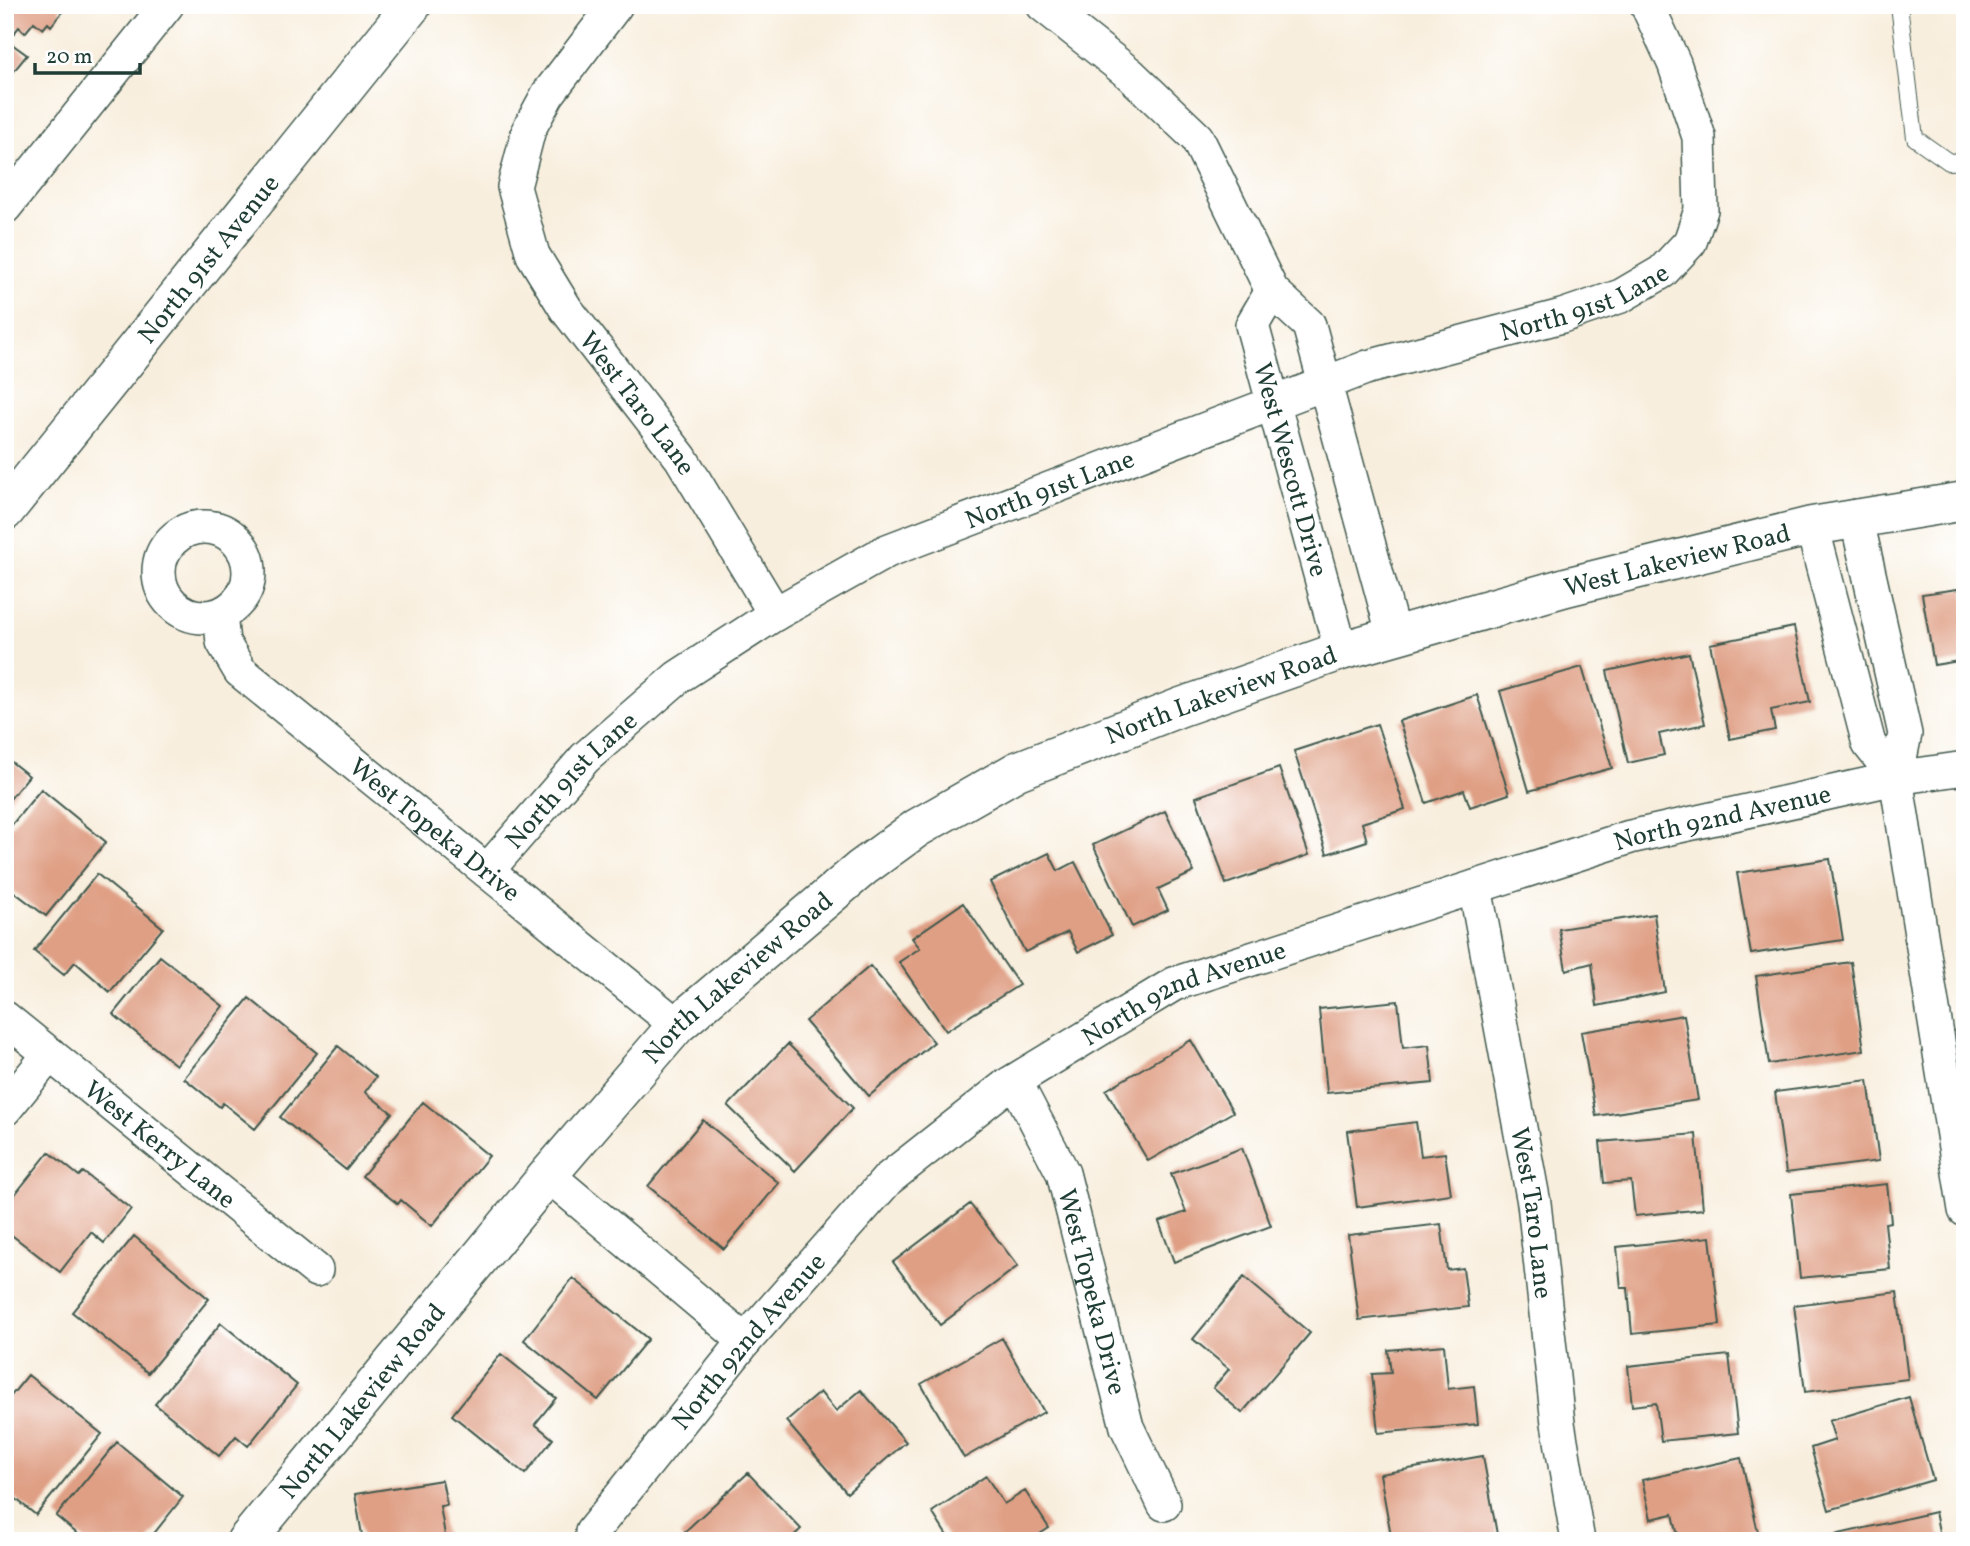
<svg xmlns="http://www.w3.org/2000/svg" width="1970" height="1546" font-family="Vollkorn,serif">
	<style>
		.building { fill: #df9f84 }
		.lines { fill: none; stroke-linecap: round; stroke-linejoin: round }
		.service-casing { stroke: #40584d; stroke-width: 18 }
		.minor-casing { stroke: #40584d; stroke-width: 36 }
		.tertiary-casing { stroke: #40584d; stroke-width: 41 }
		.secondary-casing { stroke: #40584d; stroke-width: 41 }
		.service { stroke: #fff; stroke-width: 16 }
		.minor { stroke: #fff; stroke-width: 33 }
		.tertiary { stroke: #fff; stroke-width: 38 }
		.secondary { stroke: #fff; stroke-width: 38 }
		.labels { text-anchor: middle; stroke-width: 5; stroke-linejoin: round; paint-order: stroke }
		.street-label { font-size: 26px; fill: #1f3d34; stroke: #fff }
	</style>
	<rect width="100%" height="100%" fill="#fff"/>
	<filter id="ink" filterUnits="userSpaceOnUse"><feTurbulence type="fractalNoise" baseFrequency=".0143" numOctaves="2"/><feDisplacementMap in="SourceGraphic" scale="14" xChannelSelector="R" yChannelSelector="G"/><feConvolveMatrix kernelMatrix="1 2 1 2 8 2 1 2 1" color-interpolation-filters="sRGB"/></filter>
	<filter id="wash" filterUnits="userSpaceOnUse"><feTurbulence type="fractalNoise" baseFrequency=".00686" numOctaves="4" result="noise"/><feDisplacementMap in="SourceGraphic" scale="28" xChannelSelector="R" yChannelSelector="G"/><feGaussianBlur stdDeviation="1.57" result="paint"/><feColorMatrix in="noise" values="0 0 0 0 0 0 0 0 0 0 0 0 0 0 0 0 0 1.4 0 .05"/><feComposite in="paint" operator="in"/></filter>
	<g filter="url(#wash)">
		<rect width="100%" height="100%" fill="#f8eedd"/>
		<g id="blocks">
			<path class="building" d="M5,5H63L59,10L62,12L51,26L48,23L43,29L34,22L25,33L19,27L10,38L5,34Z
				M5,39L27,55L5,82Z
				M1965,588V660L1934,665L1922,594Z
				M1794,627L1810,702L1771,710L1775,730L1730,739L1710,644Z
				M1689,653L1705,724L1659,734L1664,755L1628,763L1607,671Z
				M1582,667L1612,768L1529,791L1500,691Z
				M1477,695L1509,794L1470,807L1464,790L1426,803L1399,721Z
				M1377,724L1405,809L1362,823L1367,841L1327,854L1294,751Z
				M5,757L29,776L5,805Z
				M1279,768L1309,855L1226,884L1196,797Z
				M41,789L106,842L46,916L5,885V833Z
				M1165,811L1194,872L1158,889L1168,910L1132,927L1093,845Z
				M1049,853L1058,871L1075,862L1112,935L1078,952L1068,932L1025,952L990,882Z
				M1830,859L1843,940L1751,954L1737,873Z
				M97,874L163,928L110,992L75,962L64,975L34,951Z
				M963,903L1019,985L946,1031L899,962L920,948L912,938Z
				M1654,914L1665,992L1597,1006L1592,963L1566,970L1559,929Z
				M160,956L223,1006L176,1065L113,1014Z
				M1851,962L1864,1050L1769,1064L1756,976Z
				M870,966L934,1042L869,1096L805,1021Z
				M249,998L317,1053L255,1129L223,1103L220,1107L184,1078Z
				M1398,1001L1403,1048L1429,1045L1433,1083L1327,1093L1319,1009Z
				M1684,1015L1698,1100L1596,1116L1581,1032Z
				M1191,1040L1233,1112L1148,1161L1106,1090Z
				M788,1044L853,1108L795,1171L728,1106Z
				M338,1046L376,1077L365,1092L392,1113L346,1170L280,1117Z
				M1868,1080L1879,1161L1786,1173L1775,1092Z
				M423,1102L489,1156L432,1226L401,1200L398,1204L362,1176Z
				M703,1120L779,1183L724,1249L648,1186Z
				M1416,1122L1421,1156L1445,1153L1451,1194L1357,1207L1347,1131Z
				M1696,1134L1703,1209L1635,1216L1631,1181L1604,1183L1600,1142Z
				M1242,1148L1271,1226L1174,1262L1159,1222L1186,1212L1171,1174Z
				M49,1152L79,1176L83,1172L131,1209L104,1243L91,1232L60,1272L5,1230V1207Z
				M1887,1184L1891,1222L1885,1223L1890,1269L1800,1278L1791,1194Z
				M970,1204L1018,1266L940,1325L893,1262Z
				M1441,1224L1447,1270L1463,1268L1468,1307L1359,1320L1348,1235Z
				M134,1236L209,1299L148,1373L72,1312Z
				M1710,1237L1720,1325L1632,1334L1628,1288H1621L1617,1247Z
				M1244,1277L1310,1333L1242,1413L1213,1388L1229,1369L1193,1339Z
				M573,1278L648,1339L598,1400L524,1340Z
				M1897,1292L1908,1379L1805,1392L1794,1305Z
				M221,1323L297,1385L248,1446L236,1436L219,1456L155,1404Z
				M1002,1338L1044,1412L964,1458L921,1384Z
				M1444,1345L1448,1389L1474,1386L1478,1424L1378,1433L1372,1374L1391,1373L1388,1350Z
				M501,1354L556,1398L535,1424L553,1439L525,1474L452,1415Z
				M1729,1355L1738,1433L1661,1441L1656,1403L1632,1406L1628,1366Z
				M28,1375L102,1434L36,1515L5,1490V1403Z
				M861,1390L906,1442L847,1493L786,1421L820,1392L836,1411Z
				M1909,1397L1933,1480L1829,1510L1811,1448L1835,1440L1829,1421Z
				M117,1442L183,1497L148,1541H86L56,1516Z
				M1483,1456L1498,1540L1392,1541L1380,1474Z
				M1741,1458L1760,1541H1679L1673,1514L1651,1519L1642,1480Z
				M748,1473L801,1529L788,1541H684L680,1536Z
				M986,1476L1004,1504L1025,1491L1049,1528L1029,1541H946L949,1539L932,1512Z
				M442,1480L447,1505L440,1506L446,1541H363L355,1494Z
				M1935,1512L1941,1541H1831L1830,1536Z"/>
		</g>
	</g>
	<g filter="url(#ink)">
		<use href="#blocks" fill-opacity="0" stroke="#40584d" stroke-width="2"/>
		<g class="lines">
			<g class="service-casing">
				<path id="service" d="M1899,5L1915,138L1949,162L1965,161"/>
			</g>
			<g class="minor-casing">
				<g id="minor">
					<path id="s1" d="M616,5L548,94L529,129L514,187L533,255L566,309L681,458L775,614"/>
					<path d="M1043,5L1130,74L1197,138L1272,291L1309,325L1394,637"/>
					<path d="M5,207L167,5"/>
					<path id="s2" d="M1272,291L1252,325L1341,651"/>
					<path d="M1856,516L1905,734L1896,778L1965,1210"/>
					<path d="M1812,526L1869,744L1896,778"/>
					<circle cx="204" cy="572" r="45"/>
					<path id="s3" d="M220,615L223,642L240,671L677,1025"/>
					<path id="s4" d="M487,871L585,758L678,677L775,614L887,551L1368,367L1562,316L1621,296L1662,272L1690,242L1701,210L1699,137L1674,63L1647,5"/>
					<path id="s5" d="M1475,887L1534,1203L1558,1423L1578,1541"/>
					<path id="s6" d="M5,1018L316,1270"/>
					<path id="s7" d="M1015,1081L1063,1173L1127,1427L1164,1504"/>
					<path d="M5,1109L50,1054"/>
					<path d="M548,1175L745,1341"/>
					<path id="s8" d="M593,1541L592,1532L745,1341L888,1179L1006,1086L1174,984L1630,837L1896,778L1965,768"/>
				</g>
			</g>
			<g class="tertiary-casing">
				<g id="tertiary">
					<path id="s9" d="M246,1541L548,1175L677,1025L862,868L917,828L1017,771L1181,707L1341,651L1566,587L1812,526L1965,501"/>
				</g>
			</g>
			<g class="secondary-casing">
				<g id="secondary">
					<path id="s10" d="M5,511L412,5"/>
				</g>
			</g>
			<use href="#service" class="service"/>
			<use href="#minor" class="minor"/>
			<use href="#tertiary" class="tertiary"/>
			<use href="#secondary" class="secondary"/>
		</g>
	</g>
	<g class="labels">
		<g class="street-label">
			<text dy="9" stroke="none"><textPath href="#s10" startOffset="324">North 91st Avenue</textPath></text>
			<text dy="9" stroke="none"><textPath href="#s4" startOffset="1258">North 91st Lane</textPath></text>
			<text dy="9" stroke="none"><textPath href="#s1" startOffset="464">West Taro Lane</textPath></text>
			<text dy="9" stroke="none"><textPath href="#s2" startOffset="189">West Wescott Drive</textPath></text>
			<text dy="9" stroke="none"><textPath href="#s4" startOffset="691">North 91st Lane</textPath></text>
			<text dy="9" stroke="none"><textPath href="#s9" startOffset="1792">West Lakeview Road</textPath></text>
			<text dy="9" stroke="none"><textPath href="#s9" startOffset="1316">North Lakeview Road</textPath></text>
			<text dy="9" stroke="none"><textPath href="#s4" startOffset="124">North 91st Lane</textPath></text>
			<text dy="9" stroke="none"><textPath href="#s8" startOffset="1390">North 92nd Avenue</textPath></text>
			<text dy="9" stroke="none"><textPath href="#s3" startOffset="312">West Topeka Drive</textPath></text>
			<text dy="9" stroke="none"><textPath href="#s9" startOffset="749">North Lakeview Road</textPath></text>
			<text dy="9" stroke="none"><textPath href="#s8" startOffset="822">North 92nd Avenue</textPath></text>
			<text dy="9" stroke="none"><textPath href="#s6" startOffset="200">West Kerry Lane</textPath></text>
			<text dy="9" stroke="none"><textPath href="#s5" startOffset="331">West Taro Lane</textPath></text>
			<text dy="9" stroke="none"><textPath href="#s7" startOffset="226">West Topeka Drive</textPath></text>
			<text dy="9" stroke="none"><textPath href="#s8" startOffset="256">North 92nd Avenue</textPath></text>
			<text dy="9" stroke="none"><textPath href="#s9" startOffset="182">North Lakeview Road</textPath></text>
		</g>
	</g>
	<rect width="1970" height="1546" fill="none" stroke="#fff" stroke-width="28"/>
	<path d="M35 63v10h105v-10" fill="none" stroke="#1f3d34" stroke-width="3.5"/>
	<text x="46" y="63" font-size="21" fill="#1f3d34" stroke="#ffffff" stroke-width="5" paint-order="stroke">20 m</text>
</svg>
